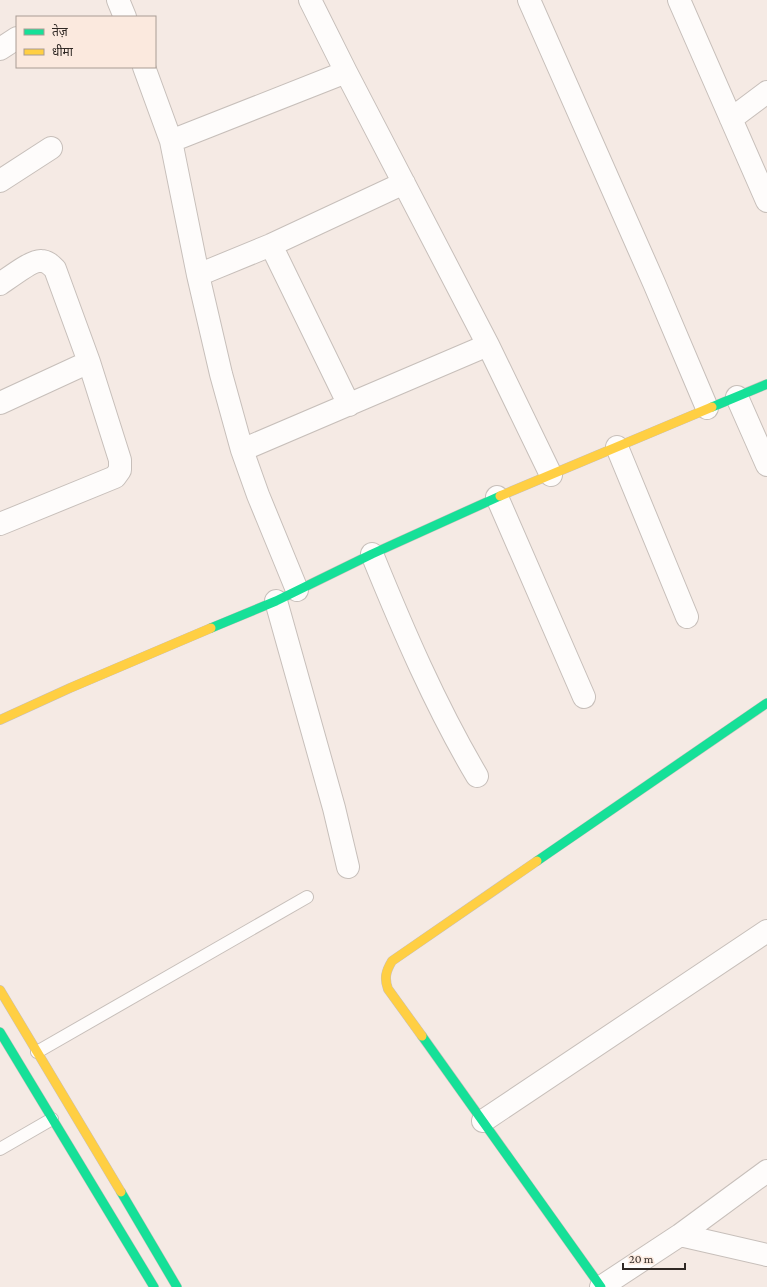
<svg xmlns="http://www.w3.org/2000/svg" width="767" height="1287" font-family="'Crimson Pro','Noto Sans Devanagari',serif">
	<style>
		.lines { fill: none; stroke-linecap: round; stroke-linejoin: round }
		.lane-casing { stroke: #c7bfba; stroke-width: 14 }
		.street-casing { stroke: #c7bfba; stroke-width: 24 }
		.fast-casing { stroke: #c7bfba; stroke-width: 10 }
		.slow-casing { stroke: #c7bfba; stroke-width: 10 }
		.lane { stroke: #fefcfb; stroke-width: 12 }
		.street { stroke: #fefcfb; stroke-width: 22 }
		.fast { stroke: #16e098; stroke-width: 9 }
		.slow { stroke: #ffcf43; stroke-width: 9 }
	</style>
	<rect width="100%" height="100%" fill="#f5eae4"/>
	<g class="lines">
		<g class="lane-casing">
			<path id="lane" d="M37,1052L307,897
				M0,1149L52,1119"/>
		</g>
		<g class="street-casing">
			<path id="street" d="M118,0L125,17
				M310,0L346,72L488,345L551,475
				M529,0L654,283L707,408
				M679,0L767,201
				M0,49L17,38
				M144,67L171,141L198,275L221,374L242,450L258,495L297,590
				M731,119L767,92
				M171,141L346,72
				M0,181L51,148
				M271,245L349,405
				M198,275L271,245L404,183
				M0,284C9,278 32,260 41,261C47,261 51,265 55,269L89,362L120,460V470L115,477L0,524
				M737,397L767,465
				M0,403L89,362
				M617,447L687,617
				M242,450L488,345
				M497,497L584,697
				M372,554C403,630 435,705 477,776
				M276,601L334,808L348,867
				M483,1121L767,931
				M680,1235L767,1255
				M601,1287L680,1235L767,1171"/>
		</g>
		<g class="fast-casing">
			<path id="fast" d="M712,407L767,384
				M211,628L276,601L372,554L500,496
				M537,861L767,703
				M0,1032L154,1287
				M422,1036L601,1287
				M121,1192L177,1287"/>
		</g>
		<g class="slow-casing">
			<path id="slow" d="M500,496L712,407
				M0,720L70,688L211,628
				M0,990L121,1192
				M422,1036L388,989C384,978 386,971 392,961L537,861"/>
		</g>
		<use href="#lane" class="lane"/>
		<use href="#street" class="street"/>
		<use href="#fast" class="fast"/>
		<use href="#slow" class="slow"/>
	</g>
	<rect x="16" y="16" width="140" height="52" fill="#fbe9de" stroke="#a99c94"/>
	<rect x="24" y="29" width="20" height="6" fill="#16e098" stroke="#a99c94"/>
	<text x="52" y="36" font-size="12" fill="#2f2824">तेज़</text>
	<rect x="24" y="49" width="20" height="6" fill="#ffcf43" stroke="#a99c94"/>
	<text x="52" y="56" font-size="12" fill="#2f2824">धीमा</text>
	<path d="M623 1263v6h62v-6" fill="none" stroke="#2f2824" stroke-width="2"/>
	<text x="629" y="1263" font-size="12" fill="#2f2824" stroke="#fbe9de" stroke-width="3" paint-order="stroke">20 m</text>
</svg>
